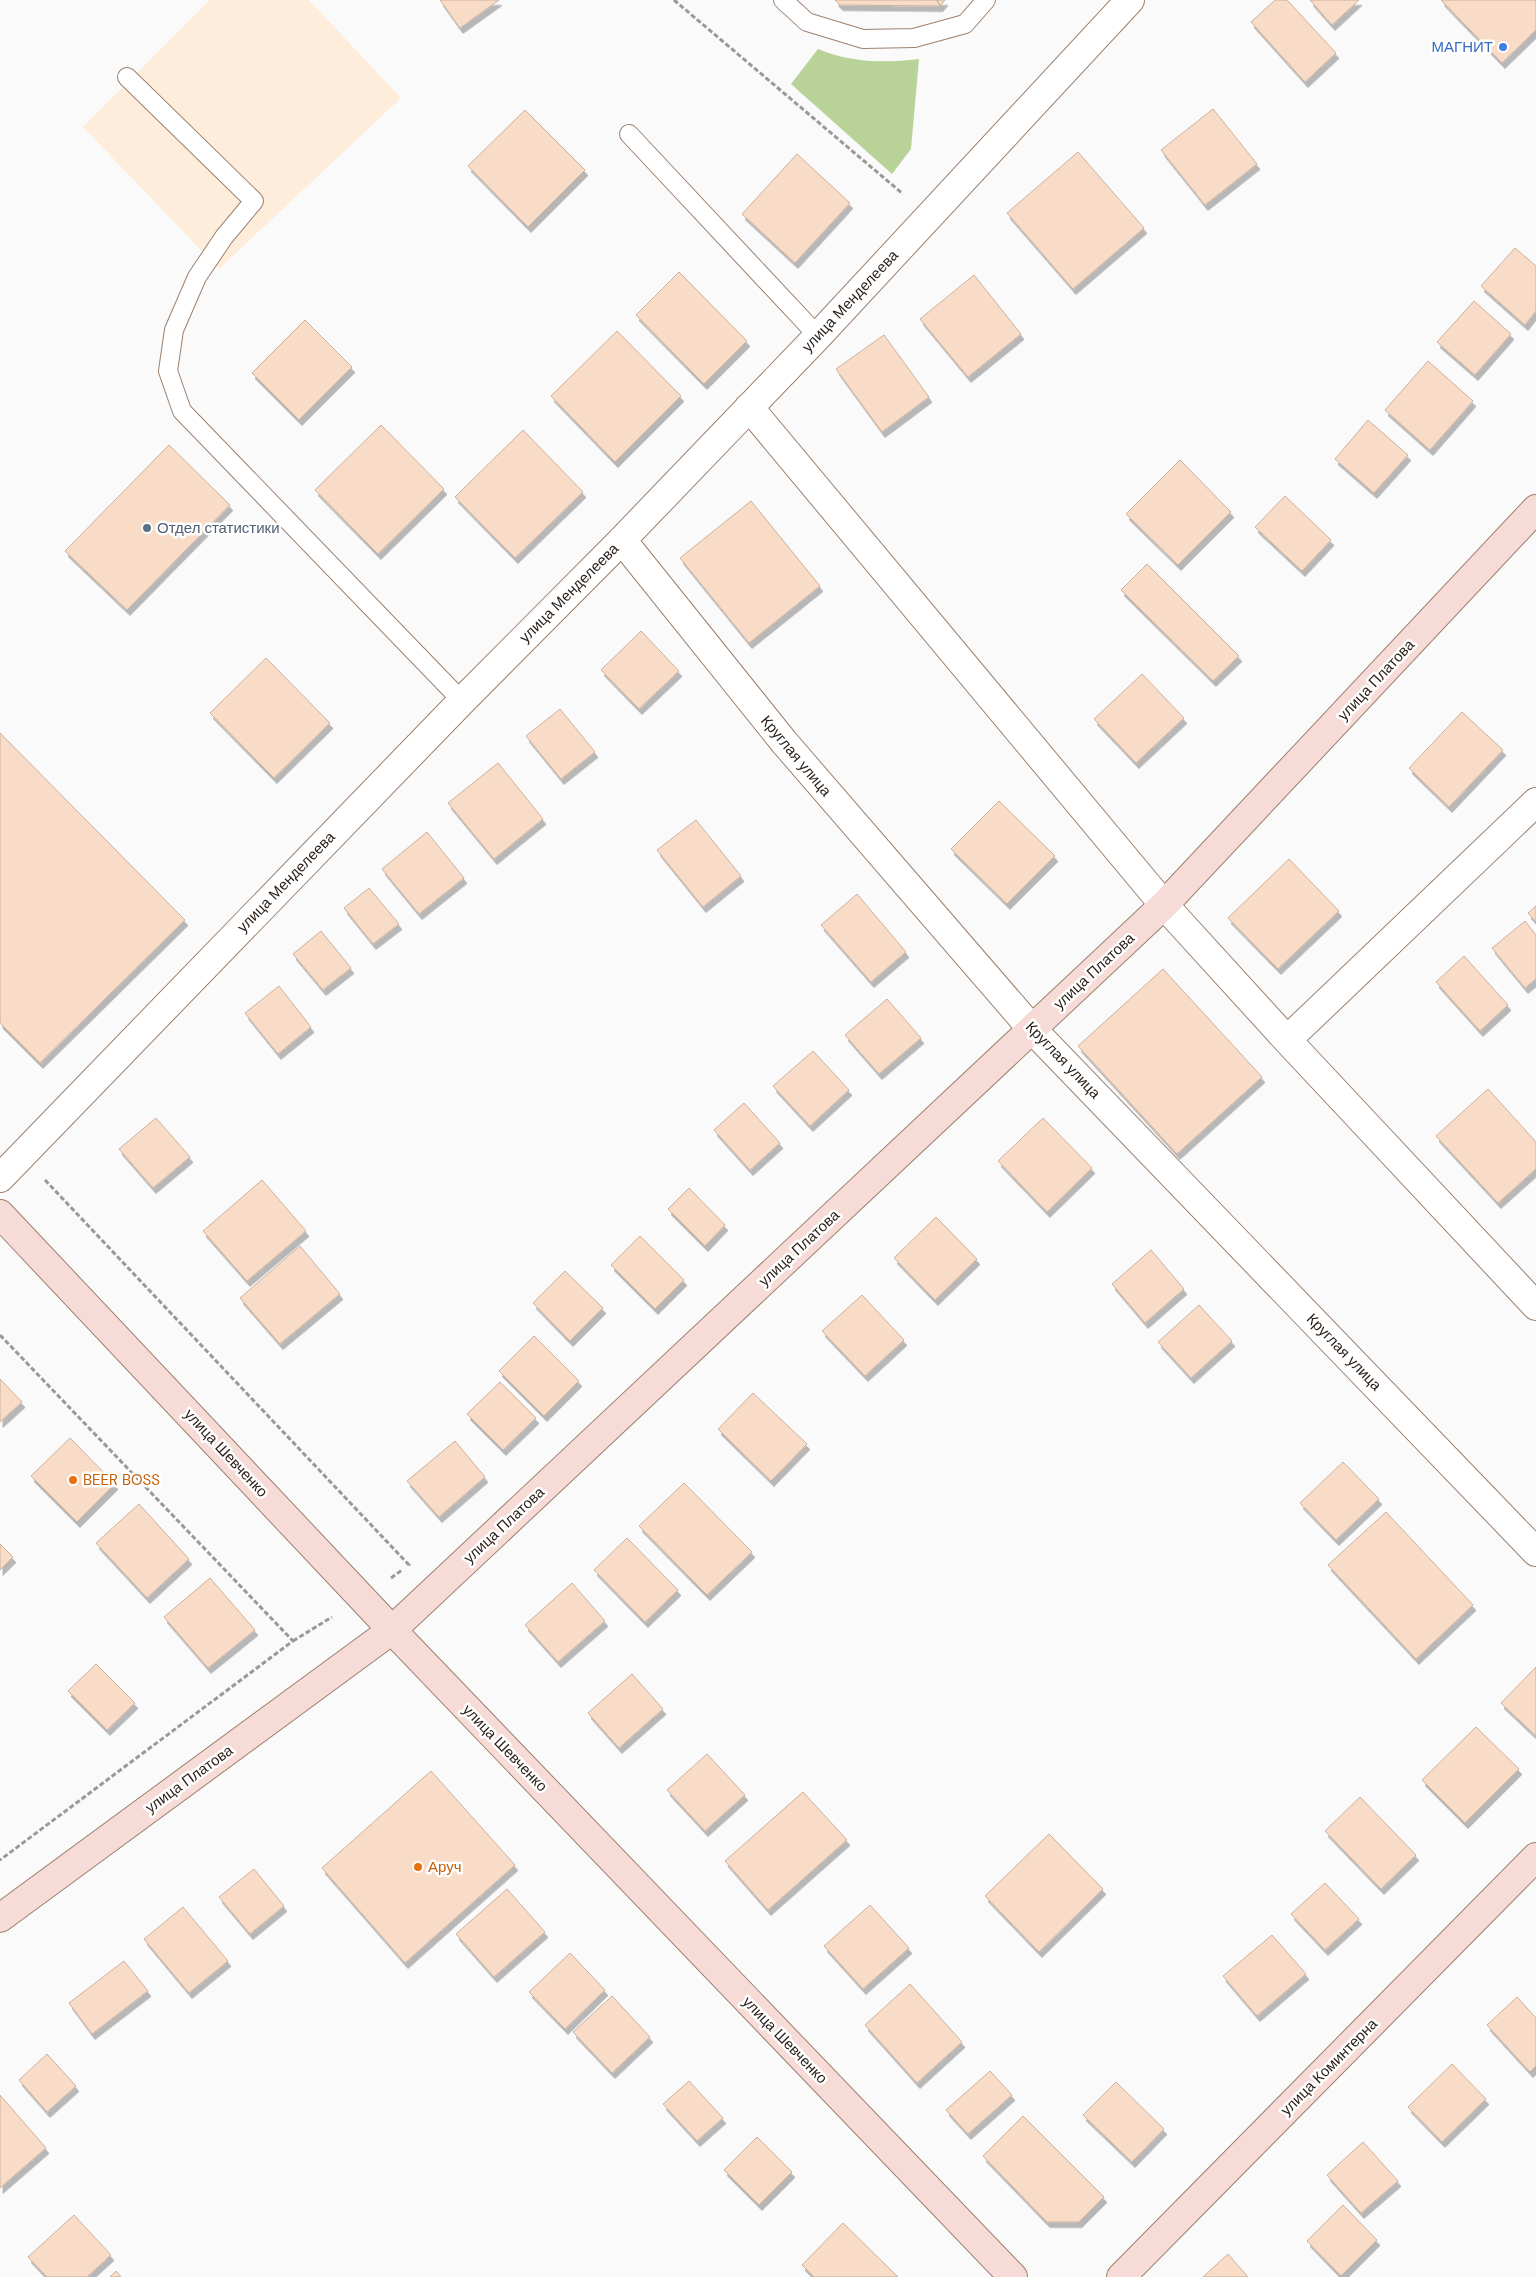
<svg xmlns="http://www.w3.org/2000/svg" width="1536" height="2277" font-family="'DM Sans',sans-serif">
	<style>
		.industrial { fill: #feeddb }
		.green { fill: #b9d298 }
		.building { fill: #f9dcc7; stroke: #ccb09c; filter: url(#shadow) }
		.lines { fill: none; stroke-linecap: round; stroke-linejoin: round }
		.lane-casing { stroke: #9c816f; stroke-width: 20 }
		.street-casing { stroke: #9c816f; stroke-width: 30 }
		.secondary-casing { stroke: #9c816f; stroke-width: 30 }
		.path { stroke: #9d9895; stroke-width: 3; stroke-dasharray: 5 2.5; stroke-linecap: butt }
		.lane { stroke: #fff; stroke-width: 18 }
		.street { stroke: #fff; stroke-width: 28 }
		.secondary { stroke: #f7dbd6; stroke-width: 28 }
		.shop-dot { fill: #3f7fe0; stroke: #fff; stroke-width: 2 }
		.service-dot { fill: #5c6f8a; stroke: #fff; stroke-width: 2 }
		.food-dot { fill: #e8710a; stroke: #fff; stroke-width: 2 }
		.labels { text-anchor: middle; stroke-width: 5; stroke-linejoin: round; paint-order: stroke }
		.shop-label { font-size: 15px; fill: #366cbe; stroke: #fff; text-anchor: end }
		.street-label { font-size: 15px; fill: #291e17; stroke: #fff }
		.service-label { font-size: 15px; fill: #4e5e75; stroke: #fff; text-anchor: start }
		.food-label { font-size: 15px; fill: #c56008; stroke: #fff; text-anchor: start }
	</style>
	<defs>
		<filter id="shadow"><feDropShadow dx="3" dy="5.5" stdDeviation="0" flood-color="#0004"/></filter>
	</defs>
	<rect width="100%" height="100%" fill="#fafafa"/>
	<path class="industrial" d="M210,0H309L401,98L219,269L83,127Z"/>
	<path class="green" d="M818,49C852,63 884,63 919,59L911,149L892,174L791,84Z"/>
	<path class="building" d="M440,0H499L460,28Z
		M835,0H937L940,6L840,5Z
		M937,0H945L940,6Z
		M1275,0H1287L1336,53L1305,82L1251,22Z
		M1310,0H1359L1332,25Z
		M1441,0H1536V30L1502,63Z
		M1213,109L1257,164L1205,205L1161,150Z
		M525,110L585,170L528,227L468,166Z
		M1078,152L1144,228L1073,289L1007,213Z
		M797,154L850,203L795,263L742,214Z
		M1515,248L1536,266V311L1525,325L1481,286Z
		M679,272L747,341L704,384L636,315Z
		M974,275L1021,334L968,377L920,319Z
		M1474,301L1511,334L1475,375L1437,342Z
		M305,320L352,367L299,420L252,373Z
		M617,331L681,396L615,462L551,396Z
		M884,335L929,397L882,432L836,369Z
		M1428,361L1473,401L1430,450L1385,410Z
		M1368,420L1408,455L1374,493L1335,459Z
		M381,425L444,489L378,554L315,490Z
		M523,430L583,492L515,558L455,497Z
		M169,445L230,505L127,610L65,551Z
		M1180,460L1231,512L1178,565L1126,514Z
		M1285,496L1331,540L1302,571L1255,527Z
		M751,501L820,586L749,643L680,558Z
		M1147,564L1239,656L1213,681L1121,590Z
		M641,631L679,671L639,709L601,670Z
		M266,658L330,723L274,778L210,713Z
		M1142,674L1184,718L1136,763L1094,719Z
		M560,709L595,752L561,779L526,736Z
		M1462,712L1503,750L1449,807L1409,768Z
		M0,733L185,920L40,1063L0,1023Z
		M498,763L543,819L494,859L448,803Z
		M999,801L1055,856L1007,904L951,849Z
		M696,820L741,876L703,907L657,850Z
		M427,832L464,878L419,914L382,869Z
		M1289,859L1339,911L1278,969L1228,918Z
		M369,888L399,924L373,944L344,908Z
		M857,894L906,952L871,982L821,925Z
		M1536,906V922L1528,913Z
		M1525,921L1536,935V979L1525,988L1492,948Z
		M321,931L351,968L323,990L293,954Z
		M1464,956L1508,1005L1480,1031L1436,982Z
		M1163,969L1262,1077L1177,1154L1078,1046Z
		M279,986L311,1027L278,1054L245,1013Z
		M887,999L921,1038L879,1074L845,1035Z
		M813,1051L849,1090L810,1126L773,1086Z
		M1488,1089L1536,1142V1169L1498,1203L1436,1136Z
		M744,1103L780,1143L750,1170L714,1130Z
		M156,1118L190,1157L153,1188L119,1149Z
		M1043,1118L1092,1168L1047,1212L998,1161Z
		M262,1180L306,1231L247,1281L203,1231Z
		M689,1188L725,1225L705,1246L668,1209Z
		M936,1217L977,1259L935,1300L894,1258Z
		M640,1236L684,1280L655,1309L611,1265Z
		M300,1246L340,1294L280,1344L240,1298Z
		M1151,1250L1184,1289L1145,1323L1112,1284Z
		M565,1271L603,1308L570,1341L533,1303Z
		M862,1295L904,1340L865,1376L822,1331Z
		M1199,1305L1232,1341L1191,1378L1158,1342Z
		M534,1336L579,1381L544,1416L499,1371Z
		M0,1379L22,1402L0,1422Z
		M500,1382L536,1418L503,1450L467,1414Z
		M753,1393L807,1444L771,1481L718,1429Z
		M70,1438L115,1484L77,1522L31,1476Z
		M455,1441L485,1477L439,1517L407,1481Z
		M1343,1462L1379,1499L1336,1540L1300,1503Z
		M684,1483L752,1552L707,1595L639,1526Z
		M139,1504L189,1559L147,1598L96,1543Z
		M1386,1512L1473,1605L1416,1659L1328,1565Z
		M627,1538L678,1590L645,1622L594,1570Z
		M0,1544L13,1557L0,1570Z
		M210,1578L255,1630L208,1668L164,1617Z
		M572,1583L605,1621L558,1662L525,1625Z
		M96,1664L135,1703L107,1730L68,1691Z
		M1536,1667V1736L1501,1703Z
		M632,1674L663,1709L619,1748L588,1713Z
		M1476,1727L1519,1769L1465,1823L1422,1780Z
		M707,1754L745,1795L705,1831L667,1790Z
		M431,1771L515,1865L405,1963L322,1868Z
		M803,1792L847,1840L768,1910L725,1861Z
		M1360,1797L1416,1855L1381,1889L1325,1831Z
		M1049,1834L1103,1889L1039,1952L985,1896Z
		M254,1869L284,1906L250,1934L219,1897Z
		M1325,1883L1359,1919L1325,1950L1291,1914Z
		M507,1889L545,1932L494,1977L456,1934Z
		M870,1905L909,1948L863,1989L824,1946Z
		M183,1907L228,1961L189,1993L144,1939Z
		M1272,1935L1306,1974L1257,2016L1223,1976Z
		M570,1953L605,1990L565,2029L529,1992Z
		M124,1961L148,1991L92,2034L69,2003Z
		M910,1984L962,2042L917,2083L865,2025Z
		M612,1996L650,2037L612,2073L573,2032Z
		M1517,1997L1536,2018V2066L1530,2072L1487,2025Z
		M47,2054L76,2086L47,2112L19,2080Z
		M1452,2064L1486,2099L1442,2142L1408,2107Z
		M990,2071L1012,2095L968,2134L946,2110Z
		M689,2081L723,2118L697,2141L663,2104Z
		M1116,2082L1164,2129L1132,2162L1083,2115Z
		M0,2095L46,2148L0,2188Z
		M1023,2116L1104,2197L1079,2222H1047L983,2156Z
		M757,2137L792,2172L759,2205L724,2170Z
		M1363,2142L1398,2181L1361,2213L1327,2175Z
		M1343,2205L1377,2240L1341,2276L1307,2241Z
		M74,2215L111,2255L87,2277H47L28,2257Z
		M843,2223L898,2277H814L802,2265Z
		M1228,2254L1248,2277H1203Z
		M116,2271L121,2277H110Z"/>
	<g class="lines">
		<g class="lane-casing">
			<path id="lane" d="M783,0L807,22L863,39L914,38L965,24L986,0
				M127,77L254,201L224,237L197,277L174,330L168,371L182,411L462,701
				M629,134L818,336"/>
		</g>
		<g class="street-casing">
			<path id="street" d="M749,407L1164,905L1287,1040L1536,1306
				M622,540L784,742L1032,1029L1536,1552
				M1287,1040L1536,802
				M0,1178L462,701L622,540L818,336L1130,0"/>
		</g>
		<g class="secondary-casing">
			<path id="secondary" d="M0,1214L392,1630L1013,2277
				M0,1918L392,1630L1164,905L1536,509
				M1121,2277L1536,1857"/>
		</g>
		<path class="path" d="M674,0L903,194
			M45,1180L409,1565L407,1566
			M0,1335L293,1641L0,1860
			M391,1578L402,1570
			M293,1641L332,1617"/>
		<use href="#lane" class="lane"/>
		<use href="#street" class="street"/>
		<use href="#secondary" class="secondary"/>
	</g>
	<circle class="shop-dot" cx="1503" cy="47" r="5"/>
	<circle class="service-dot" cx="147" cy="528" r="5"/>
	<g class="food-dot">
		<circle cx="73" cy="1480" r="5"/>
		<circle cx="418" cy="1867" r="5"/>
	</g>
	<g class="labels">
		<g class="shop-label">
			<text x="1493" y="52">МАГНИТ</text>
		</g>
		<g class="street-label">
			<text transform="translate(850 301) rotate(-47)" y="5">улица Менделеева</text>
			<text transform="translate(569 593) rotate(-45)" y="5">улица Менделеева</text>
			<text transform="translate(1376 680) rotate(-47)" y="5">улица Платова</text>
			<text transform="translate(796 756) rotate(50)" y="5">Круглая улица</text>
			<text transform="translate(286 882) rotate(-46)" y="5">улица Менделеева</text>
			<text transform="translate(1094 971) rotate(-43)" y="5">улица Платова</text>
			<text transform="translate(1063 1060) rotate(46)" y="5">Круглая улица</text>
			<text transform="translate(799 1248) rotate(-43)" y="5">улица Платова</text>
			<text transform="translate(1344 1352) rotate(46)" y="5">Круглая улица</text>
			<text transform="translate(226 1453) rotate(47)" y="5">улица Шевченко</text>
			<text transform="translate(504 1525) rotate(-43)" y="5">улица Платова</text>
			<text transform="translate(505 1748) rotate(46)" y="5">улица Шевченко</text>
			<text transform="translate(189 1779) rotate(-36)" y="5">улица Платова</text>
			<text transform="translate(785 2040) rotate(46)" y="5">улица Шевченко</text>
			<text transform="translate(1329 2067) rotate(-45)" y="5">улица Коминтерна</text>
		</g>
		<g class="service-label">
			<text x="157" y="533">Отдел статистики</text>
		</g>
		<g class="food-label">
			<text x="83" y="1485">BEER BOSS</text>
			<text x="428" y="1872">Аруч</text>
		</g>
	</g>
</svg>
